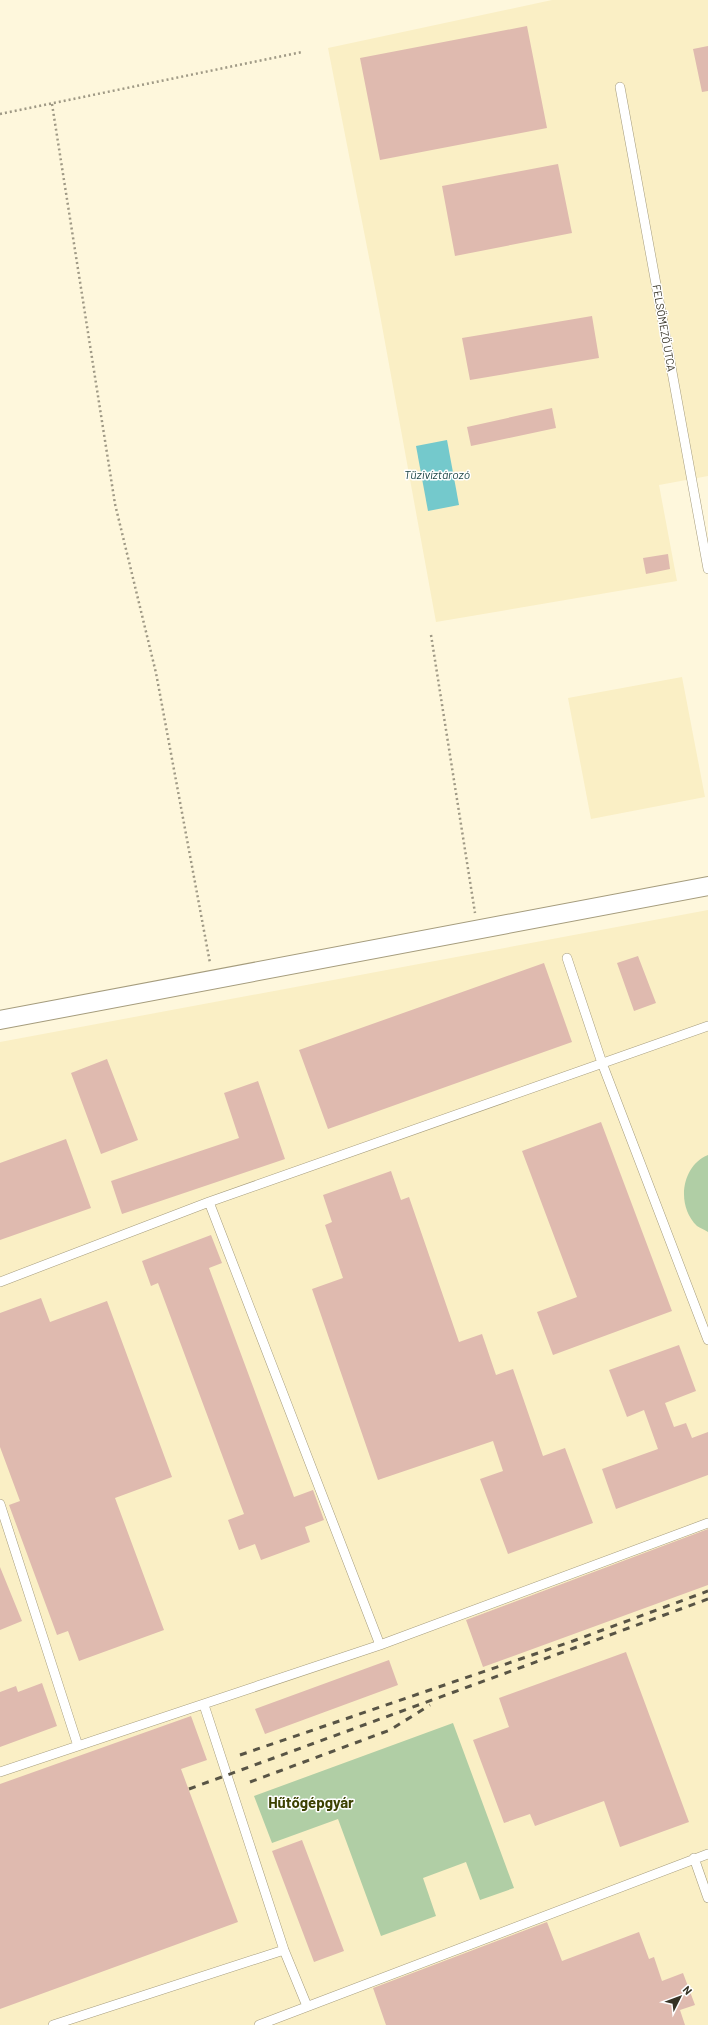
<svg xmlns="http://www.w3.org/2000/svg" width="708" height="2025" font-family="Barlow,sans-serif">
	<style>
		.built { fill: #faefc5 }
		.green { fill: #b0cea5 }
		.water { fill: #74c9cc }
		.building { fill: #dfbaaf }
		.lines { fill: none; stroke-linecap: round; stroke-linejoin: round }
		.service-casing { stroke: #a59c7d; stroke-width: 10 }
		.minor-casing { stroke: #a59c7d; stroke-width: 20 }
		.path { stroke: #9f9985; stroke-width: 2.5; stroke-dasharray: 2 3; stroke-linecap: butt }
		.service { stroke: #fff; stroke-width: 9 }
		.minor { stroke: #fff; stroke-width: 18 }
		.rail { stroke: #585445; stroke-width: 3; stroke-dasharray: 7 7; stroke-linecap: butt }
		.labels { text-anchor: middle; stroke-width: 3; stroke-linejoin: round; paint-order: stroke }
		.street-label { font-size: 11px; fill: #363326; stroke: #fff }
		.water-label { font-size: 12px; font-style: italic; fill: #163f40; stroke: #fff }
		.district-label { font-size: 15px; font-weight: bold; fill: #3c4101; stroke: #fff }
	</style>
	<rect width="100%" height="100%" fill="#fef7dc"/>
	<path class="built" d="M552,0H708V476L659,485L677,581L436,622L376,293L328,48Z
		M682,677L705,797L591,819L568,698Z
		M708,910V2025H0V1042Z"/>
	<path class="green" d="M708,1155V1232C705,1230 700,1228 697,1226C676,1206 681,1166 708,1155Z
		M453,1723L514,1888L480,1900L466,1862L423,1878L436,1916L381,1936L338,1819L272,1843L254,1796Z"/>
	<path class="water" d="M447,440L459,505L428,511L416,446Z"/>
	<path class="building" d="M527,26L547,128L380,160L360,58Z
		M708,46V91L702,92L693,49Z
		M558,164L572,233L455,256L442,186Z
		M592,316L599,358L470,380L462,338Z
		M552,408L556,428L471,446L467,427Z
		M668,554L670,569L646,574L643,558Z
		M638,956L656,1003L634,1011L617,963Z
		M544,963L572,1042L328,1129L299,1050Z
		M107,1059L138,1140L101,1154L71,1073Z
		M258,1081L285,1159L122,1214L111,1181L239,1138L224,1093Z
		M601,1122L672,1311L553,1355L537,1312L577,1297L522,1151Z
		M66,1139L91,1208L0,1240V1163Z
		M391,1171L401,1200L409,1197L459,1342L482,1334L496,1375L513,1369L543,1456L565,1448L593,1523L508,1554L480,1479L503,1471L493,1441L378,1480L312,1289L343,1278L325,1225L332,1222L323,1195Z
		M211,1235L222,1263L209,1268L294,1497L313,1490L324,1520L305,1527L310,1542L261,1560L255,1544L239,1550L228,1520L244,1514L158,1283L151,1286L142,1261Z
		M41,1298L50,1322L107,1301L172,1477L115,1498L164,1630L79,1661L68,1631L57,1635L9,1505L20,1501L0,1447V1313Z
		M679,1345L696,1391L665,1403L674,1427L686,1423L692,1438L708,1432V1475L616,1509L602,1469L658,1449L644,1410L627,1417L609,1370Z
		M708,1529V1585L483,1667L466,1620Z
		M0,1567L22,1621L0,1630Z
		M626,1652L689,1822L620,1847L604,1801L535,1826L530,1814L504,1823L473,1740L509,1727L499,1698Z
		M389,1660L398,1685L265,1734L255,1709Z
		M42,1683L57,1726L0,1747V1692L16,1686L18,1692Z
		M191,1716L207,1760L181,1769L238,1922L0,2009V1784Z
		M302,1840L344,1951L314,1962L272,1851Z
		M547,1922L562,1961L639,1932L649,1959L654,1957L662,1981L683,1973L695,2005L680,2010L685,2025H386L373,1988Z"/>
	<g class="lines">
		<g class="service-casing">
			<path id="service" d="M620,87L708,569
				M567,958L602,1063L708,1340
				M209,1202L380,1645
				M0,1282L209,1202L708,1026
				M0,1504L78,1746
				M204,1705L284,1950L307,2006
				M0,1772L380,1645L708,1523
				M694,1858L708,1898
				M53,2025L284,1950
				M259,2025L708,1854"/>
		</g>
		<g class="minor-casing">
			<path id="minor" d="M0,1020L708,886"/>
		</g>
		<path class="path" d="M52,104L115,504L156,673L210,963
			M0,114L302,52
			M431,635L475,913"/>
		<use href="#service" class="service"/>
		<use href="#minor" class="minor"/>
		<path class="rail" d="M240,1755L573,1641L708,1591
			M250,1782L390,1730L430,1705
			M189,1789L708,1599"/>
	</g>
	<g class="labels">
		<g class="street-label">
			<text transform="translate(664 328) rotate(80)" y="4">FELSŐMEZŐ UTCA</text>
		</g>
		<g class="water-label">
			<text x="437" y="479">Tüzivíztározó</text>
		</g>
		<g class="district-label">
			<text x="311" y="1808">Hűtőgépgyár</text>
		</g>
	</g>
	<g transform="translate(680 1997) rotate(48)" stroke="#ffffff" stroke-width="3" paint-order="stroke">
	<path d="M0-3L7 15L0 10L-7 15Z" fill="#363326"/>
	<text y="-6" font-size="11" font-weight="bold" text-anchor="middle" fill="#363326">N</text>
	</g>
</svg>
